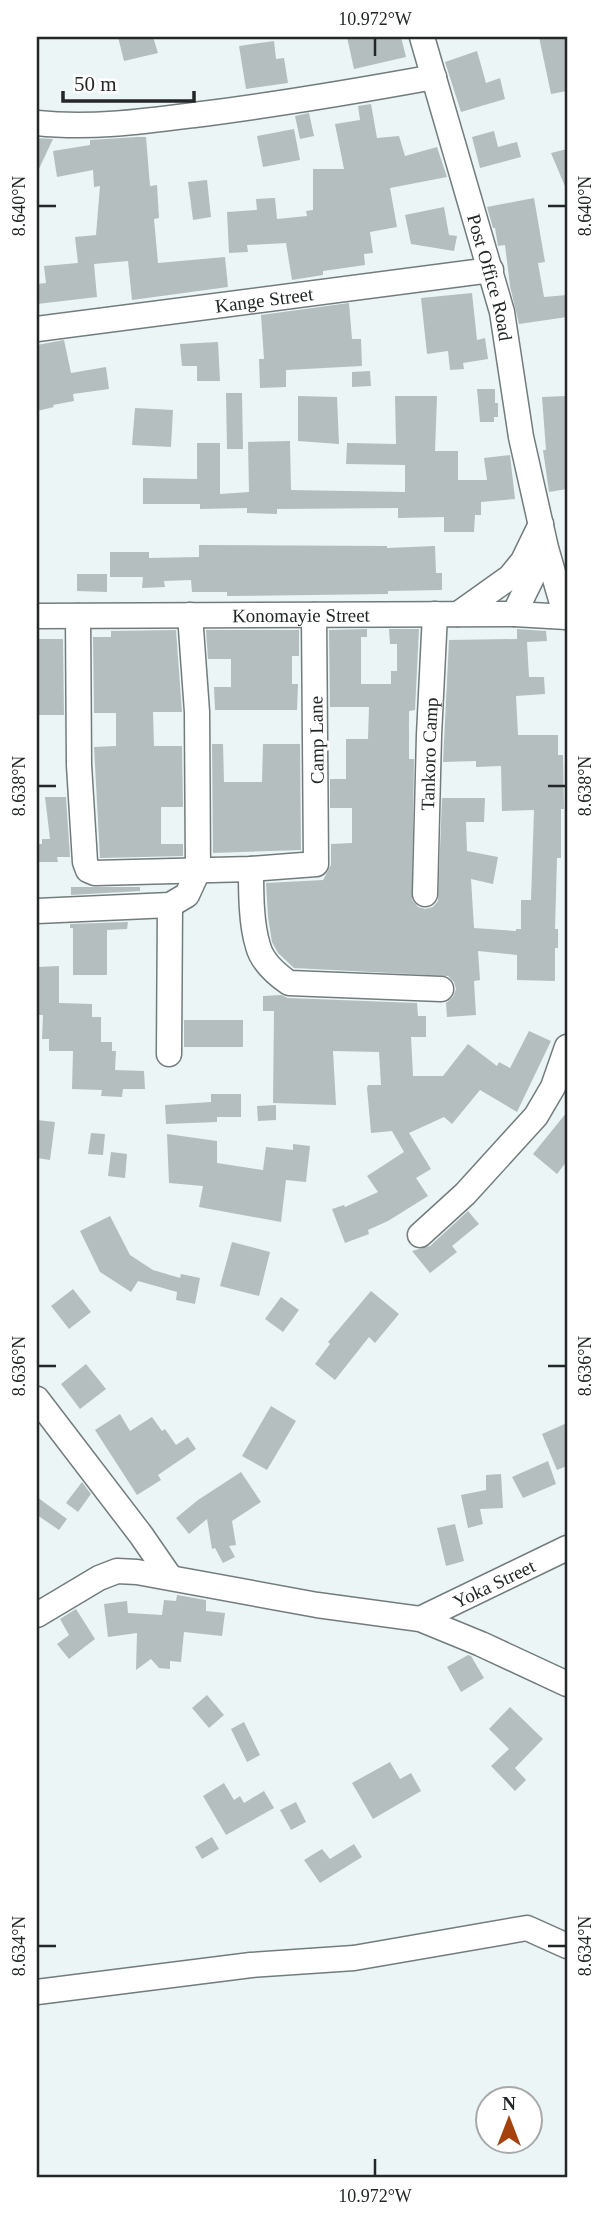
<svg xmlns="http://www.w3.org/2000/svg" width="604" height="2215" font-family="Georgia,serif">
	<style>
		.building { fill: #b4bebe }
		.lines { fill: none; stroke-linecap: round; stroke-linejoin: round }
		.minor-casing { stroke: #737c7c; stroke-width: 27 }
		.minor { stroke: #fff; stroke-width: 24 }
		.ticks { fill: none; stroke: #232727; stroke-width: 2.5 }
		.labels { text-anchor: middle; stroke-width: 6; stroke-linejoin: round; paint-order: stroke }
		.street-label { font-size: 19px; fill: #232727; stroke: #fff }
		.neatline { fill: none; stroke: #232727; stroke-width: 2.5 }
		.ticks-label { font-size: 18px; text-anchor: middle; fill: #232727 }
	</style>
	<rect width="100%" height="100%" fill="#ebf5f5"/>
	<path class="building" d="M118,37H153L158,53L124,61Z
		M347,37H401L406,57L354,69Z
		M539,37H567V91L551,94Z
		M274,41L276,59L284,58L288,83L246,89L239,46Z
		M477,51L486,83L500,78L505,99L461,112L445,62Z
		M371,104L377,138L399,136L405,156L437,147L447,177L390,188L397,227L370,232L373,253L364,254L365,265L323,271V275L292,280L286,243L247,245L248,252L229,253L227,212L257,210L256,199L275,198L277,219L307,216L306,211L313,210V169H344L335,124L360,120L358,106Z
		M309,113L314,136L300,139L295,116Z
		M294,129L300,160L263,167L257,136Z
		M494,131L498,147L517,142L521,157L480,168L472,137Z
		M137,137H146L150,186L157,185L159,218L154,219L158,263L225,257L228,287L132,300L128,261L94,264L97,297L37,304V284L46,283L44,266L78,263L75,237L96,235L100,186L94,187L93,170L57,177L53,151L90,145V140Z
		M37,138L53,139L37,173Z
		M567,149V191L551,153Z
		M207,180L211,217L193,220L188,182Z
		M534,198L545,262L538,263L544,297L567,295V317L519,324L510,286L505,245L498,246L495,228H493L487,207Z
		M444,207L449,235L457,236L454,251L411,244L405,215Z
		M472,293L477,340L485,338L488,359L463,363L464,369L450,370L448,351L427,354L421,298Z
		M349,303L352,339H361L362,366L286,370V387L260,388L259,359H264L261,315Z
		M64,340L71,373L106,367L109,389L73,394L74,401L53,405L54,407L37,411V345Z
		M218,342L220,381H197V366H182L180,344Z
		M370,371L371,386L352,387V372Z
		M477,389H495V403H498V417H494V422H480Z
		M226,393H242L243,449H227Z
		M298,396L337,397L339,444L298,441Z
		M395,396H437L435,451H458V480H487L484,458L510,455L515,499L481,502V515H475L474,532H444V517L398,518V508L277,509V514L247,513V508L200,509V504H143V478L197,479V443H220V494L249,492L248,442L290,441L291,490L405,492V465L346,464L347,443L396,444Z
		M566,396L567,489L549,492L543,450H546L542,397Z
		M135,408L173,410L171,447L132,445Z
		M199,545L387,546V548L435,546L436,573H442V590L388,591V594L227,596V592H192L191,580L164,581L165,587L142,588L143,577H110V552H149V558L199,557Z
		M77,574H107V592L77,591Z
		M367,629V637H361V684H391V671H397V644H390L389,629H419L415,710L409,711V759H414L412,900L418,907L425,909L433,907L438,901L442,798H485L484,822H466L467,851L498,857L493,884L471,879L474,928L516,931V929H521V900H531L534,810L502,811L501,766L476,767V761L443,762L449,640L517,639V629L546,631L547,641L527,642L529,677H544L545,694L516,696L518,735H558V755H563L564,809H561V858H557L555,929H558V948H555V981L517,980V955L478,951L480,980L474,981L476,1015L447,1017L446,1003L453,997L456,989L454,982L448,976L294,968L278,953L272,942L268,917L266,883L323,880L331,865V844L352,843V808H330V779H346V739H368L369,707H330L329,630Z
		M176,630L182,712H153L154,746H182L183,807H161V844H183V856L100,858L94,747L116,746V713H94L93,637H111V631Z
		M206,630H299V656H292V684H298L297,710H215L214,687H231V659H208Z
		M37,639H63L64,715H37Z
		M212,744H223L224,782H262L263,744H300L301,850L213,853Z
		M45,797H66L70,857H57L58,862H37V844H42V839H50Z
		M71,887H140V891L71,895Z
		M128,922L127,929L107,930V975H73V928H70V924Z
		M59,966V1003L92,1004V1017H101V1042H112V1051H116L115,1070L144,1071L145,1089H123L122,1097L101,1096L102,1090L72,1089L73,1051H49V1039H42L43,1015H37V997H39L37,967Z
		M281,995L288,998L417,1003L418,1016H426V1037H411L413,1076H443L468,1044L497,1066L499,1062L510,1068L529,1031L551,1041L517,1112L480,1090L452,1124L444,1117L409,1133L431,1169L416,1178L428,1196L388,1221L368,1230L369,1234L345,1243L332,1209L344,1205L345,1207L378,1192L367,1176L404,1152L392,1131L371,1133L367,1088L368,1085H381L379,1052L333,1051L336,1105L273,1103L274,1011H263V996Z
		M184,1020H243V1047H184Z
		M211,1094H241V1117H217V1122L166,1124L165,1105L211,1102Z
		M276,1105V1120L258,1121L257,1106Z
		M567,1112V1161L557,1174L533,1154Z
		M37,1120L55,1122L50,1160L37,1158Z
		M91,1133L105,1134L103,1155L88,1154Z
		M167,1134L217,1141V1163L263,1170L266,1147L293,1150V1144L310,1146L306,1182L286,1180L281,1222L199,1207L203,1186L169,1183Z
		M111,1152L127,1154L125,1178L108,1176Z
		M468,1211L479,1224L452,1246L457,1252L430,1273L412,1251L430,1246Z
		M110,1216L130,1255L153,1270L180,1278L181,1274L200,1278L195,1304L176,1300L177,1292L138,1281L131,1292L100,1272L80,1231Z
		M232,1242L270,1252L259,1296L220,1286Z
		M73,1289L91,1312L69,1329L51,1306Z
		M371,1291L399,1314L375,1343L369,1337L335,1380L315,1364L330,1344L328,1342Z
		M281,1297L299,1310L283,1332L265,1319Z
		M86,1364L106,1389L80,1409L61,1384Z
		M271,1406L296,1421L267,1470L242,1456Z
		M120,1414L130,1431L152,1417L162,1431L165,1429L176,1445L188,1437L196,1449L158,1475L161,1480L137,1495L95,1430Z
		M567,1423V1466L557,1470L542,1434Z
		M548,1461L556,1484L523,1498L512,1477Z
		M241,1472L261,1502L232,1521L236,1545L229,1546L235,1557L223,1563L215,1548L212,1549L207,1519L189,1534L176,1518L198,1500Z
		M501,1474L503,1508L480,1509L483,1524L468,1528L461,1495L486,1490V1475Z
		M82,1482L91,1494L78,1512L66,1503Z
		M37,1497L67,1519L59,1530L37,1515Z
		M455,1524L464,1561L446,1566L437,1528Z
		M177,1595L206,1600V1611L225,1613L222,1636L184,1632L181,1662L170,1661V1669L159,1668L151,1659L136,1670L137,1633L108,1637L104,1604L127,1601L128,1613L162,1615L164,1600L176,1601Z
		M76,1609L95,1639L69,1659L57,1644L69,1635L60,1619Z
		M468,1655L471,1656L484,1678L461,1692L447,1667Z
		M207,1695L224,1715L209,1728L192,1708Z
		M510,1707L543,1739L515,1768L526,1780L515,1791L491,1766L509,1749L489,1729Z
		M244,1722L260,1755L247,1762L231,1729Z
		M390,1762L400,1779L411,1773L421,1791L373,1819L352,1783Z
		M224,1783L234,1800L240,1796L244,1803L264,1791L274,1808L226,1835L203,1796Z
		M296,1802L306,1822L291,1830L280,1810Z
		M212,1837L219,1849L202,1859L195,1847Z
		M354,1844L362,1857L320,1883L304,1860L322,1849L330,1859Z"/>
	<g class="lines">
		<g class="minor-casing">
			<g id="minor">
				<path id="s1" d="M422,37L502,312L521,437L546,548L566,617"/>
				<path d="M37,123C92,129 147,121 202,114C280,104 357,91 434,77"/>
				<path id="s2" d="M37,329L491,270"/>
				<path d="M458,614L510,577L523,561L541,524"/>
				<path d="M514,614L546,549"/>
				<path id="s3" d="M37,616L514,614L567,617"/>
				<path d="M78,616L79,765L85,862L88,870L95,873L251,869L316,864L314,615"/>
				<path d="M251,869C251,892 251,924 258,946C262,962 276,974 289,983L441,989"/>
				<path id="s4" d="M425,894L429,735L435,614"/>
				<path d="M37,911L170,905L187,895L198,871L197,712L190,615"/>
				<path d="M169,1054L170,905"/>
				<path d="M420,1235L465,1194L536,1116L553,1087L567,1047"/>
				<path d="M37,1399L141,1535L170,1577"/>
				<path d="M37,1615L99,1578L117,1571L137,1572L317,1605L420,1619L481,1644L567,1684"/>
				<path id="s5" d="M420,1619L567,1548"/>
				<path d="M37,1992L251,1965L354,1958L527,1928L567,1946"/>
			</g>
		</g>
		<use href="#minor" class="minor"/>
	</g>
	<path class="ticks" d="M375,38V56M38,206H56M548,206H566M38,786H56M548,786H566M38,1366H56M548,1366H566M38,1946H56M548,1946H566M375,2159V2176"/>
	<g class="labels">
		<g class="street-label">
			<text dy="7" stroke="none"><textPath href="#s1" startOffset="250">Post Office Road</textPath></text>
			<text dy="7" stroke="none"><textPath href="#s2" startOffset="229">Kange Street</textPath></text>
			<text dy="7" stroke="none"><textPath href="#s3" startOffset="264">Konomayie Street</textPath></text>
			<text transform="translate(316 740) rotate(-91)" y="7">Camp Lane</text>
			<text dy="7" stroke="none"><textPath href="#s4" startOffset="140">Tankoro Camp</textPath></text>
			<text dy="7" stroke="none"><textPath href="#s5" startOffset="82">Yoka Street</textPath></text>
		</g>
	</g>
	<rect width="604" height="2215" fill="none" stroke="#ffffff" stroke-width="77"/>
	<g transform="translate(509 2120)"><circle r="33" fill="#ffffff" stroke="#a7a9a9" stroke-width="2"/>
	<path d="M0-5L12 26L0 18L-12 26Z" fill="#a5410d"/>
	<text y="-10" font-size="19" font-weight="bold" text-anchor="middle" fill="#232727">N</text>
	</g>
	<path d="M63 91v10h131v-10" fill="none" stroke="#232727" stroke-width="3.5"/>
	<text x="74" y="91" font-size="21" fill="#232727" stroke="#ffffff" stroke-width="5" paint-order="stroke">50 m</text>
	<rect x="38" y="38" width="528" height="2138" class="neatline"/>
	<g class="ticks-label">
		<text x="375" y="25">10.972°W</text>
		<text transform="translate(19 206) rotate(-90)" y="6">8.640°N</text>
		<text transform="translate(585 206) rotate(-90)" y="6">8.640°N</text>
		<text transform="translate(19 786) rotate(-90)" y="6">8.638°N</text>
		<text transform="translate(585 786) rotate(-90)" y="6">8.638°N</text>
		<text transform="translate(19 1366) rotate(-90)" y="6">8.636°N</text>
		<text transform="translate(585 1366) rotate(-90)" y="6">8.636°N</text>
		<text transform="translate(19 1946) rotate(-90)" y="6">8.634°N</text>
		<text transform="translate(585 1946) rotate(-90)" y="6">8.634°N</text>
		<text x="375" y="2202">10.972°W</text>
	</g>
</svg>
